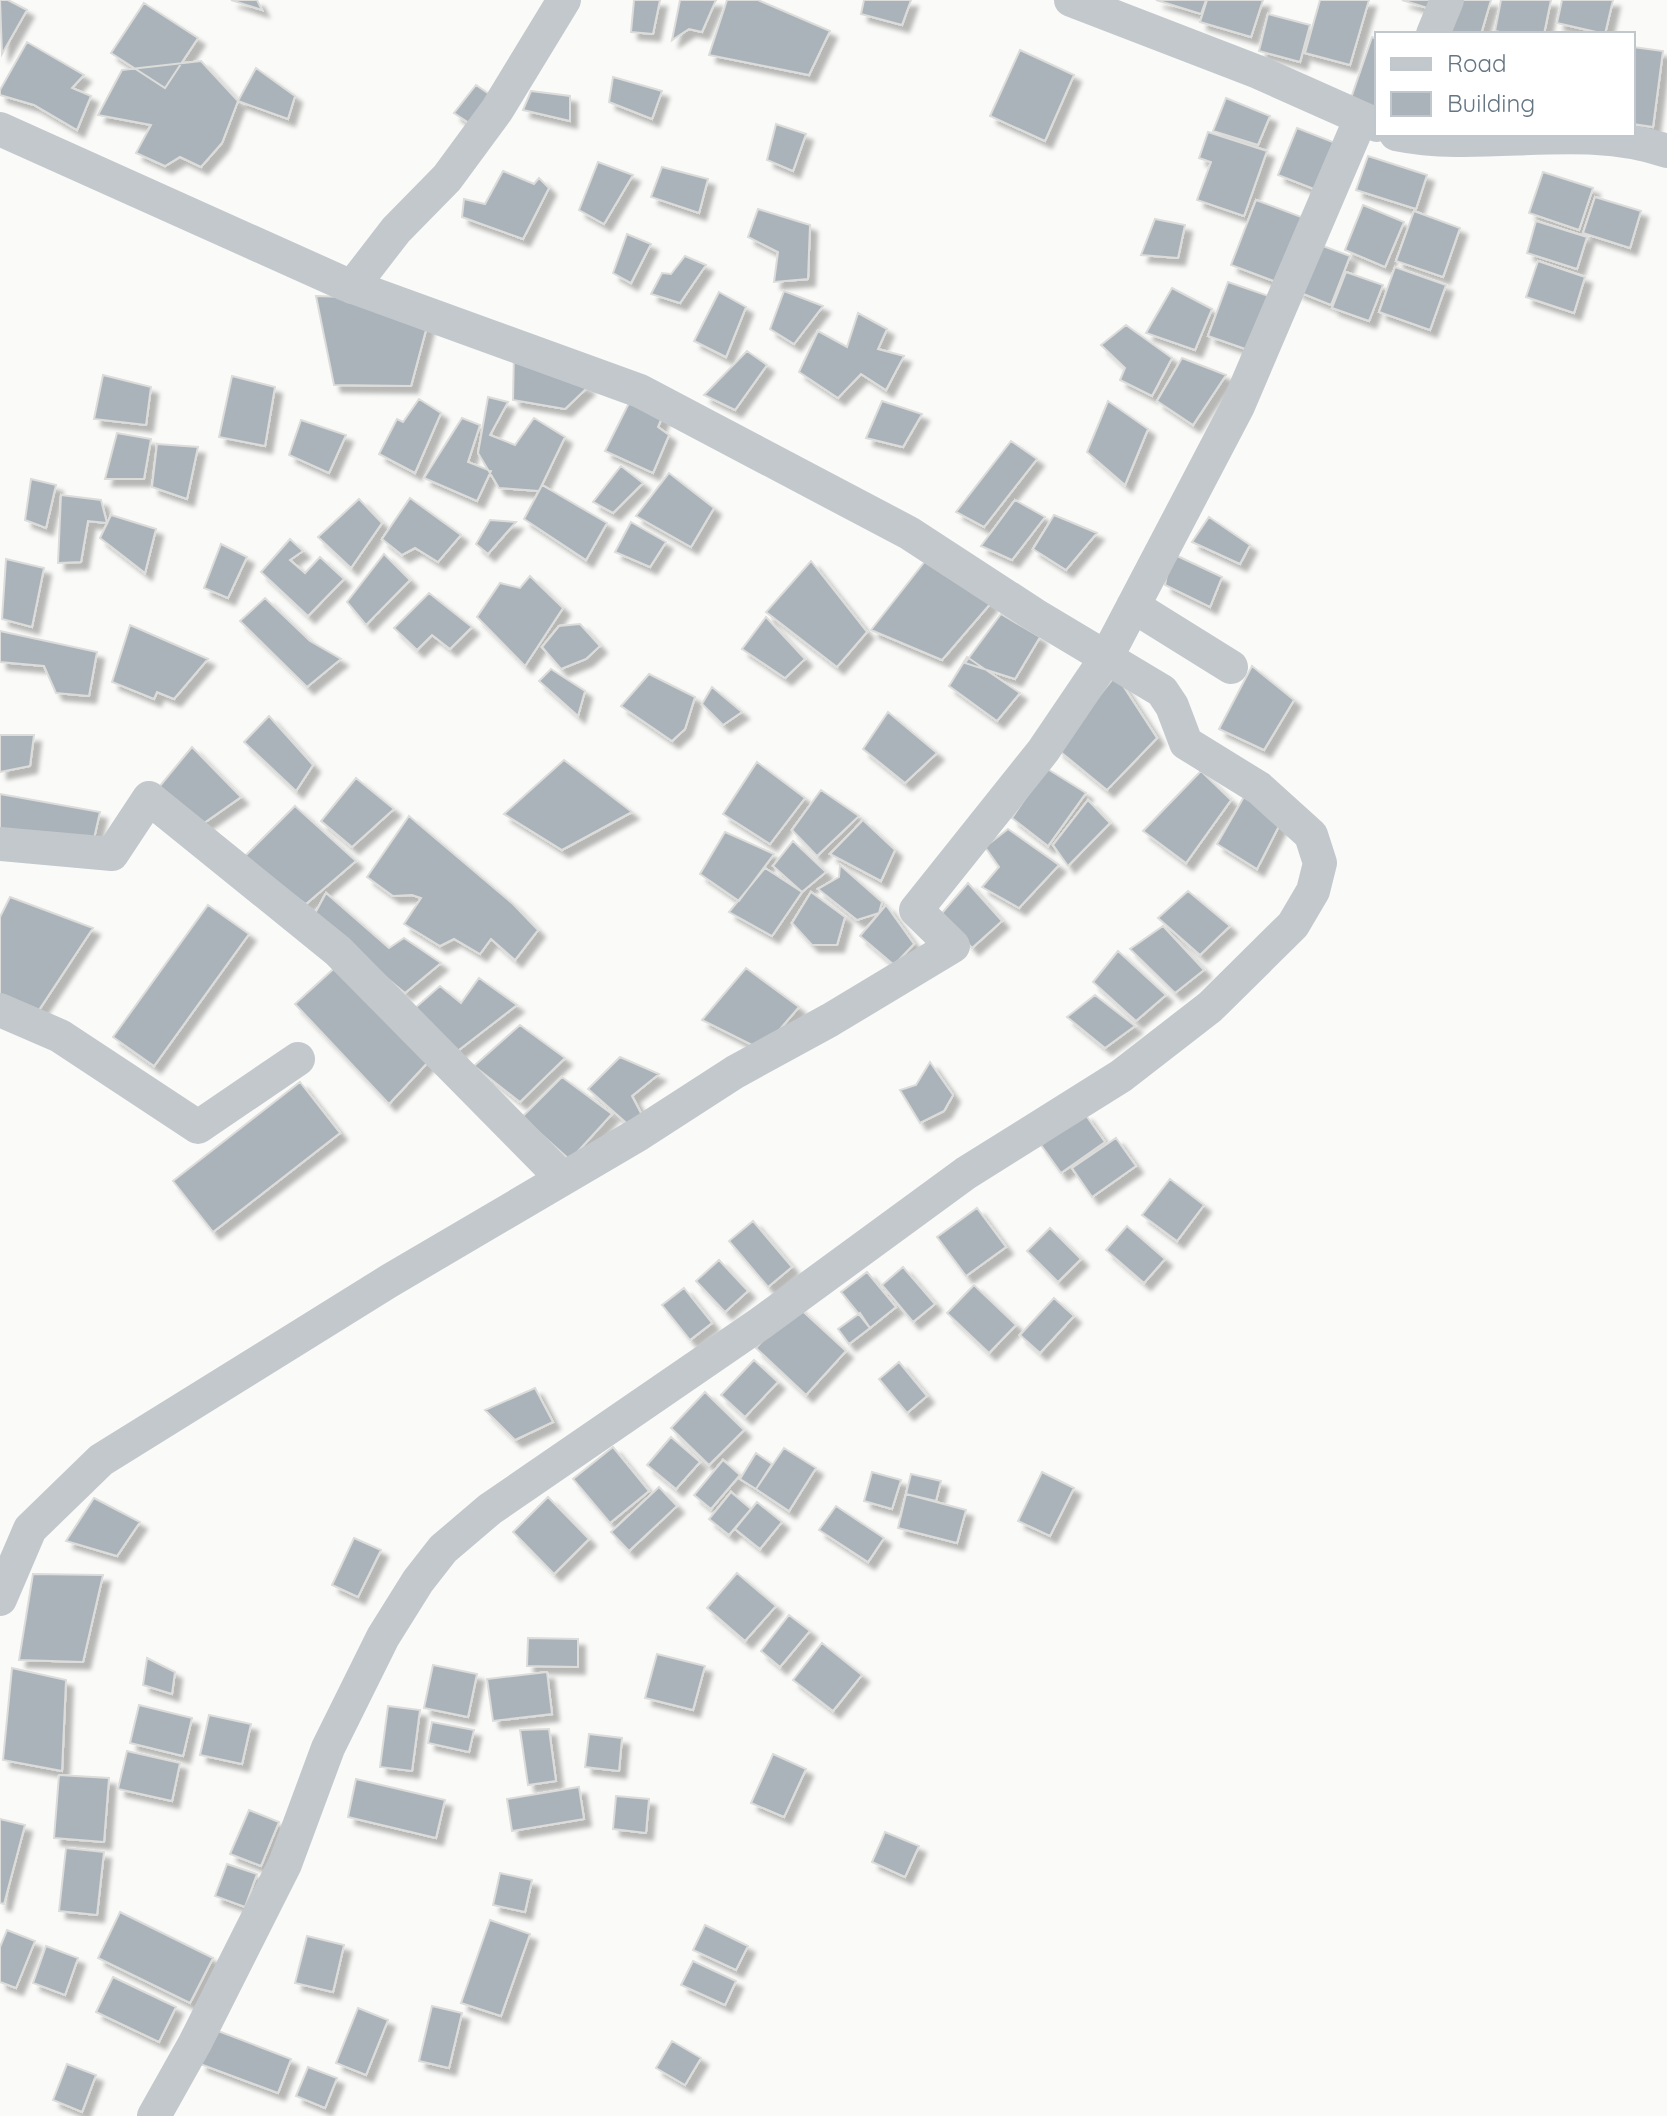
<svg xmlns="http://www.w3.org/2000/svg" width="1667" height="2116" font-family="Quicksand,sans-serif">
	<style>
		.building { fill: #aab3b9; stroke: #dcdcda; stroke-width: 2; filter: url(#shadow) }
		.lines { fill: none; stroke-linecap: round; stroke-linejoin: round }
		.minor { stroke: #c3c8cc; stroke-width: 34 }
	</style>
	<defs>
		<filter id="shadow"><feDropShadow dx="7" dy="7" stdDeviation="2" flood-color="#0004"/></filter>
	</defs>
	<rect width="100%" height="100%" fill="#fafaf8"/>
	<path class="building" d="M0,0H8L27,10L2,54Z
		M231,0H257L262,10Z
		M634,0H660L653,34L631,32Z
		M680,0H716L702,32L689,29L672,40Z
		M727,0H758L830,31L809,75L709,55Z
		M864,0H911L902,25L861,14Z
		M1156,0H1206L1201,14Z
		M1207,0H1263L1251,37L1200,22Z
		M1320,0H1369L1350,65L1305,53Z
		M1402,0H1441L1437,11Z
		M1459,0H1491L1481,34H1448Z
		M1501,0H1551L1544,34H1509L1495,31Z
		M1562,0H1613L1605,34L1557,23Z
		M144,3L198,38L165,88L111,53Z
		M1268,14L1310,25L1300,62L1259,51Z
		M1372,37L1377,39V117L1348,107Z
		M27,42L84,75L72,88L91,96L77,130L34,105L0,95V90Z
		M1633,47L1663,51L1653,127L1633,124Z
		M1020,50L1074,75L1045,141L990,116Z
		M201,61L238,101L222,143L201,167L180,157L165,166L136,153L151,125L98,115L122,70Z
		M256,68L295,96L288,119L238,101Z
		M613,77L662,91L652,119L609,102Z
		M476,85L492,96L475,127L454,113Z
		M531,91L570,96V121L523,110Z
		M1226,98L1270,116L1258,145L1213,131Z
		M776,124L806,134L793,171L767,160Z
		M1297,128L1338,144L1319,191L1278,175Z
		M1208,132L1267,151L1244,216L1197,200L1211,162L1199,158Z
		M1368,156L1427,175L1416,209L1356,190Z
		M598,162L633,175L604,224L579,210Z
		M662,167L708,179L699,213L651,197Z
		M503,171L534,184L539,178L549,188L523,239L462,217L464,199L485,204Z
		M1543,172L1593,188L1579,230L1529,213Z
		M1595,197L1641,211L1630,248L1583,233Z
		M1256,200L1304,218L1279,283L1231,265Z
		M1363,205L1404,222L1385,267L1345,250Z
		M758,209L810,225L808,279L774,282L778,252L748,237Z
		M1414,211L1460,228L1443,277L1396,261Z
		M1155,219L1185,225L1178,258L1141,255Z
		M1536,221L1587,237L1577,269L1527,253Z
		M627,234L651,244L631,283L613,273Z
		M1315,243L1350,256L1331,305L1296,291Z
		M685,256L706,265L680,303L651,294L662,273L671,274Z
		M1538,261L1585,277L1574,313L1526,297Z
		M1395,267L1446,285L1430,330L1379,312Z
		M1346,272L1383,285L1369,321L1332,308Z
		M1228,282L1274,298L1254,352L1208,336Z
		M1172,288L1212,309L1195,350L1146,333Z
		M784,291L823,306L794,344L770,329Z
		M719,292L746,307L726,357L694,341Z
		M316,296L434,300L411,386L334,385Z
		M858,313L887,329L878,349L904,356L886,390L861,374L838,398L799,372L818,331L847,347Z
		M1126,325L1172,358L1152,396L1120,380L1125,368L1101,345Z
		M747,351L767,365L735,410L704,395Z
		M514,352L588,387L565,409L513,400Z
		M1182,358L1226,375L1193,425L1157,401Z
		M103,375L151,387L146,425L94,419Z
		M232,376L275,387L265,446L219,437Z
		M488,397L508,402L490,435L515,445L534,418L565,437L539,491L499,488L478,453Z
		M419,399L441,413L415,473L379,454L397,419L403,422Z
		M630,401L663,415L658,427L669,435L653,473L605,451Z
		M882,401L922,414L903,447L866,438Z
		M1108,401L1148,429L1125,485L1087,452Z
		M462,418L480,425L468,462L491,471L477,501L424,478Z
		M301,420L346,435L329,473L289,455Z
		M117,433L151,439L144,479H105Z
		M1011,441L1037,459L984,527L956,512Z
		M157,444L198,447L187,499L152,487Z
		M621,466L643,483L613,513L593,502Z
		M669,473L714,508L691,547L636,516Z
		M31,479L56,485L46,528L25,520Z
		M542,485L607,523L586,560L524,519Z
		M61,495L101,500L107,523L88,521L81,562L58,563Z
		M410,498L461,535L438,562L415,548L402,555L382,539Z
		M359,499L382,523L351,568L318,537Z
		M1015,500L1045,517L1012,560L981,546Z
		M111,515L156,529L145,573L100,538Z
		M1054,515L1097,533L1066,570L1033,549Z
		M1209,517L1250,545L1240,564L1192,542Z
		M490,520L516,522L488,554L476,544Z
		M631,522L666,542L650,567L615,552Z
		M290,539L303,551L290,560L305,573L320,557L344,579L308,616L261,572Z
		M221,544L247,557L228,598L204,588Z
		M1171,553L1222,577L1210,607L1165,585Z
		M384,554L410,580L366,625L347,602Z
		M6,559L44,568L32,627L2,619Z
		M926,560L991,603L942,660L871,630Z
		M811,561L867,632L837,667L766,612Z
		M530,576L563,608L525,666L477,617L500,583L520,588Z
		M429,593L472,627L450,649L432,635L417,650L394,628Z
		M265,598L310,641L341,659L307,687L240,621Z
		M1001,614L1040,637L1015,679L965,663Z
		M766,617L805,659L785,678L742,649Z
		M580,624L600,646L586,659L561,669L542,647L559,626Z
		M130,625L208,659L174,699L157,692L154,699L112,682Z
		M0,631L97,652L89,696L56,693L44,666L0,662Z
		M967,657L1020,693L997,721L949,686Z
		M1252,666L1294,700L1264,750L1219,729Z
		M551,669L585,691L578,716L539,681Z
		M649,674L695,697L685,729L672,741L621,706Z
		M1116,675L1157,738L1107,790L1057,749Z
		M712,687L742,712L723,725L702,704Z
		M888,712L937,753L905,783L863,749Z
		M269,716L313,765L296,791L244,742Z
		M0,735H34L30,766L0,772Z
		M192,747L241,797L204,823L155,792Z
		M564,760L632,812L562,850L504,814Z
		M757,762L805,798L770,844L723,814Z
		M1046,768L1086,793L1048,846L1012,818Z
		M1201,771L1231,800L1186,863L1143,831Z
		M356,778L394,809L352,847L321,821Z
		M821,790L859,816L817,856L792,830Z
		M0,794L100,812L92,847L0,840Z
		M1245,795L1280,824L1257,869L1217,844Z
		M1088,800L1110,823L1068,866L1053,845Z
		M295,806L356,861L306,904L241,860Z
		M409,816L513,904L538,930L515,960L491,939L480,954L454,939L440,946L404,924L421,898L412,895L393,896L367,877Z
		M863,820L895,850L881,881L830,854Z
		M1008,829L1059,865L1019,908L982,887L999,867L985,847Z
		M725,832L774,854L739,901L700,874Z
		M793,841L826,872L802,892L773,866Z
		M840,865L882,902L879,913L857,920L818,889L839,877Z
		M765,868L802,892L772,936L729,912Z
		M968,883L1002,921L972,948L942,913Z
		M1188,891L1230,926L1200,955L1158,918Z
		M811,892L845,917L837,945H812L792,923Z
		M326,893L389,948L404,938L441,963L405,993L313,917Z
		M10,897L93,928L37,1013L0,997V917Z
		M208,905L249,934L154,1066L113,1037Z
		M886,905L914,944L894,965L860,936Z
		M1163,926L1204,970L1175,993L1130,949Z
		M1118,951L1166,995L1136,1021L1093,982Z
		M339,964L430,1060L389,1104L295,1004Z
		M746,968L799,1007L762,1050L702,1020Z
		M479,978L517,1005L455,1053L415,1008L440,986L461,1003Z
		M1095,995L1135,1026L1105,1048L1067,1017Z
		M520,1025L565,1058L520,1102L474,1066Z
		M620,1057L659,1074L632,1096L643,1117L632,1128L588,1089Z
		M930,1062L953,1095L944,1111L920,1123L900,1090L916,1085Z
		M562,1077L612,1114L570,1160L522,1117Z
		M300,1082L340,1133L213,1232L173,1181Z
		M1085,1114L1105,1142L1061,1173L1041,1145Z
		M1116,1138L1136,1166L1092,1197L1072,1168Z
		M1170,1179L1204,1205L1177,1241L1142,1215Z
		M977,1208L1006,1247L966,1276L937,1237Z
		M753,1221L792,1267L768,1287L729,1241Z
		M1127,1226L1165,1259L1144,1283L1106,1250Z
		M1050,1228L1081,1259L1058,1282L1027,1251Z
		M719,1260L748,1291L725,1312L696,1281Z
		M903,1267L935,1304L913,1322L882,1285Z
		M867,1272L896,1307L870,1328L841,1292Z
		M974,1285L1016,1325L989,1353L947,1313Z
		M684,1288L712,1323L690,1340L662,1305Z
		M1054,1298L1074,1316L1040,1353L1020,1335Z
		M796,1305L846,1351L806,1395L756,1348Z
		M860,1313L870,1328L849,1344L838,1329Z
		M754,1360L778,1382L745,1417L721,1395Z
		M899,1362L927,1396L907,1413L879,1379Z
		M535,1388L553,1422L515,1440L485,1410Z
		M705,1392L744,1430L709,1465L671,1428Z
		M671,1437L700,1462L676,1489L647,1465Z
		M613,1447L649,1491L610,1523L573,1479Z
		M784,1448L816,1468L789,1511L756,1489Z
		M756,1453L772,1464L756,1489L740,1479Z
		M723,1460L740,1475L711,1509L694,1495Z
		M872,1472L901,1480L892,1509L864,1501Z
		M1042,1472L1074,1488L1050,1536L1018,1521Z
		M911,1474L941,1481L936,1501L906,1494Z
		M659,1487L677,1506L629,1551L611,1532Z
		M731,1492L751,1509L729,1535L709,1519Z
		M906,1494L966,1510L957,1543L898,1528Z
		M548,1497L589,1539L554,1574L513,1532Z
		M94,1498L140,1522L117,1556L66,1541Z
		M757,1502L782,1522L760,1549L735,1529Z
		M836,1506L884,1538L868,1562L819,1530Z
		M354,1538L381,1550L358,1597L332,1585Z
		M737,1573L776,1606L745,1641L707,1608Z
		M33,1574L103,1575L83,1662L19,1660Z
		M789,1615L810,1631L780,1667L761,1651Z
		M528,1638L578,1639V1667L527,1666Z
		M822,1643L862,1675L833,1711L793,1680Z
		M657,1654L705,1666L693,1710L645,1698Z
		M147,1658L175,1672L172,1694L143,1685Z
		M433,1665L477,1674L468,1717L424,1708Z
		M12,1668L66,1680L62,1771L3,1760Z
		M547,1672L552,1714L493,1721L487,1679Z
		M139,1705L192,1718L183,1756L130,1743Z
		M388,1706L420,1710L412,1771L380,1767Z
		M209,1715L251,1724L242,1764L200,1755Z
		M432,1722L474,1730L469,1752L428,1743Z
		M549,1729L556,1781L528,1785L520,1730Z
		M589,1734L622,1738L619,1771L585,1767Z
		M127,1751L180,1763L172,1801L118,1789Z
		M773,1754L806,1769L784,1817L751,1803Z
		M59,1775L109,1778L104,1842L54,1838Z
		M356,1779L445,1800L436,1838L348,1817Z
		M579,1787L584,1819L512,1831L507,1799Z
		M616,1796L649,1799L646,1833L613,1829Z
		M249,1810L279,1822L261,1866L230,1854Z
		M0,1819L25,1825L4,1904L0,1903Z
		M885,1832L919,1846L905,1877L872,1862Z
		M66,1848L104,1852L97,1915L59,1911Z
		M227,1864L257,1874L245,1907L215,1896Z
		M500,1873L532,1880L525,1912L493,1905Z
		M120,1912L213,1958L190,2003L98,1958Z
		M490,1920L530,1934L501,2016L461,2003Z
		M705,1925L748,1946L736,1970L693,1950Z
		M7,1930L35,1941L16,1988L0,1982V1947Z
		M307,1936L344,1945L333,1992L295,1983Z
		M46,1946L78,1958L65,1995L33,1983Z
		M693,1961L736,1981L725,2005L681,1985Z
		M113,1977L176,2007L159,2042L96,2012Z
		M432,2006L462,2013L449,2068L419,2061Z
		M358,2008L388,2020L366,2075L336,2063Z
		M213,2029L291,2059L278,2093L200,2064Z
		M672,2041L701,2058L685,2085L656,2068Z
		M67,2064L96,2075L82,2112L53,2100Z
		M308,2067L337,2078L325,2108L296,2096Z"/>
	<g class="lines">
		<path class="minor" d="M1071,0L1258,72L1377,125
			M1433,34L1447,0
			M0,129L345,284L640,391L909,533L1035,615L1162,691L1172,706L1186,743L1259,788L1311,835L1320,863L1313,891L1293,925L1210,1007L1121,1076L966,1173L761,1323L490,1509L443,1549L418,1581L383,1637L328,1748L285,1864L195,2043L154,2116
			M1396,134C1484,152 1581,121 1667,151
			M352,287L396,230L447,178L497,110L564,0
			M1133,606L1231,667
			M0,844L112,854L149,798L338,951L562,1178
			M0,1010L60,1036L198,1127L298,1059
			M0,1599L30,1529L101,1460L389,1281L639,1134L735,1072L830,1020L953,946L916,910L1043,751L1106,658L1238,406L1361,118"/>
	</g>
	<rect x="1375" y="32" width="260" height="104" fill="#ffffff" stroke="#c1c8cd" stroke-width="2"/>
	<rect x="1391" y="58" width="40" height="12" fill="#c3c8cc" stroke="#c1c8cd" stroke-width="2"/>
	<text x="1447" y="72" font-size="24" fill="#657683">Road</text>
	<rect x="1391" y="92" width="40" height="24" fill="#aab3b9" stroke="#c1c8cd" stroke-width="2"/>
	<text x="1447" y="112" font-size="24" fill="#657683">Building</text>
</svg>
